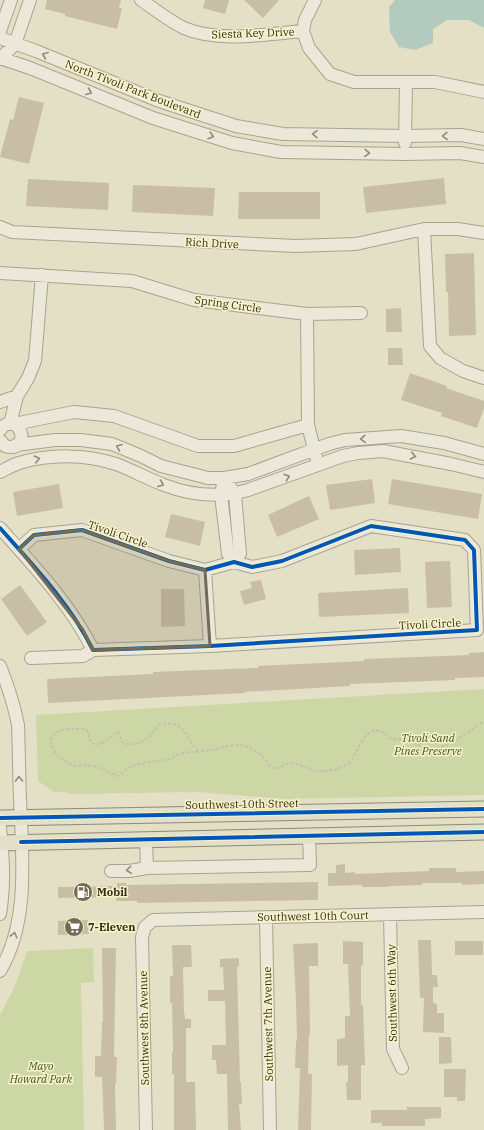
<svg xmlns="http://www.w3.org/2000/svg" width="484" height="1130" font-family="'IBM Plex Serif',serif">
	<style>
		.green { fill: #cdd7a6 }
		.water { fill: #b3cabf }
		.building { fill: #c8bea6 }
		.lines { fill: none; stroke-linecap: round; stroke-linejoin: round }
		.minor-casing { stroke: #a8a390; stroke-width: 14 }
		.major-casing { stroke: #8d8977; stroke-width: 17 }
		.path { stroke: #c3c0b0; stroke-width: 2; stroke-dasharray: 3 2; stroke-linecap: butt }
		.minor { stroke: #ebe8d9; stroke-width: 12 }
		.major { stroke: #e3e0c9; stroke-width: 15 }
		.cycleway-casing { stroke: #f8f3c8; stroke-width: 6 }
		.cycleway { stroke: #0057b8; stroke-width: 4 }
		.oneway { stroke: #908a79 }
		.marked { fill: #726b55; fill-opacity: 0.2; stroke: #726b55; stroke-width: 3; stroke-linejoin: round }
		.labels { text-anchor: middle; stroke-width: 3; stroke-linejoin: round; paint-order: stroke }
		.street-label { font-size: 11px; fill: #352c19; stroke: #f8f3c8 }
		.park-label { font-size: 11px; font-style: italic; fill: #3c541e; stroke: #f8f3c8 }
		.poi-label { font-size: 11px; font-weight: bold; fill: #352c19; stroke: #f8f3c8; text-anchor: start }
	</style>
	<rect width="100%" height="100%" fill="#e4e0c5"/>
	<path class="green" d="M484,689V795L286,799L197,792L69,794L67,792H54L38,781L36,715Z
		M93,948L94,982L81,983L84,1130H0V1015L12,992L20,972L27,951Z"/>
	<path class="water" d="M395,0H484V28L469,20H447L433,29V43L415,50L399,47L390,32L389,7Z"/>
	<path class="building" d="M47,0H121L119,8H122L117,29L65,16V14L45,9Z
		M205,0H229L225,14L203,8Z
		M244,0H279L263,18Z
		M19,97L44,103L29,164L0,157L10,119L13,120Z
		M444,178L446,204L366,213L363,187Z
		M28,179L109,183L108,210L26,206Z
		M133,185L215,188L213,216L132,212Z
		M239,192H320V219H238Z
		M474,253L476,335L449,336L448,292H446L445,254Z
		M401,308L402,332H386V309Z
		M388,348H402L403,365H388Z
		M410,373L447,386L446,388L484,401V408L477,428L441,416L442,413L401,400Z
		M372,479L375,503L330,510L326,485Z
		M392,479L482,494L478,519L388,504Z
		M59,484L63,508L17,516L13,492Z
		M309,496L319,519L277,537L268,515Z
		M171,514L205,522L200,546L165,537Z
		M400,548L401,572L355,575L354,550Z
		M450,561L452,607L427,608L425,562Z
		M261,580L266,599L244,605L240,591L252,588L250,582Z
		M20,585L47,622L27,636L1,599Z
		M408,588L409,613L319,617L318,593Z
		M161,589H184L185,626L161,627Z
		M484,652V677L455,678V680L350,684V686L244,692L245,693L48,703L47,679L153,674V672L258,668V666L364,661V659L469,655V653Z
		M345,864V873L355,872V874L429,871V868H456V872L484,871V884L462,885V883H422V885L389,886V887H362V885L328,886V873H336V865Z
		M318,882V900L137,903V901H116V897L58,898V887L117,886V883H126V885Z
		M88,920L89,934L58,935V921Z
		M418,940H431L432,975H437L438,987H433V1003L437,1004V1013H444V1033L423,1032L424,998H420Z
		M343,941L363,942V965H361V1005H363L365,1065H361V1100H347L346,1082H348V1065L337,1066V1039L345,1038V1016H350L348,964H343Z
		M455,941H483V955H455Z
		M318,943V966H309L310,1034H309L308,1074H312L311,1130H298L300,1068H295L296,1041H297L296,1001L293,944Z
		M172,945H191L192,967H183L184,1011L185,1019H191V1028H186V1082H195L196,1130H174V1074H172V1052H173L172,1003H170V976H173Z
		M102,948H116L114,1057H117L116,1084H115L116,1130H104L102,1077H95V1056H101L102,1022H103Z
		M239,958V966L237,967L240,1082H241L242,1104H239L241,1130H228L227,1074H217L216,1060H212V1045H226L225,1001H208V990H224L223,967H220V959Z
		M439,1037H451L452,1063L439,1064Z
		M444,1069H466L465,1101H457V1097H444Z
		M407,1107H441V1118L425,1119V1126H382V1123H371V1110H407Z"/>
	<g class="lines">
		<g class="minor-casing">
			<path id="minor" d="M141,0C153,8 172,23 184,28C218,43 267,34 303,31
				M315,0L305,20L303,31L309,48L330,74L354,82H435L484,92
				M0,31L11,0
				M0,38L36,51L159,101L236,126L283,134L405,136L461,135L484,139
				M0,58L30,68L153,118L232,143L281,152L405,154L460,153L484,157
				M0,59L15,44L30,0
				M405,143L406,82
				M0,227L12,232L295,246L356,244L424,229
				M484,233L458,229H424L430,346L440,358L463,371L484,378
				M0,273L132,281L194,300L307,314L308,425L234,446H198L114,416L74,412L14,424
				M307,314L361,313
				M0,402L17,396
				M10,424L17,396L28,378L35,361L42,275
				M308,425L316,457
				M0,430C18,406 35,454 5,446L0,440
				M16,445L55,440H81L112,444L141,456L161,466L208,478H224L248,474L329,444L345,440L401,436L444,443L484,454
				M0,472C6,469 13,465 19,463C50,454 85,454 116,464C132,470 148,479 164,485C190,495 220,498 248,490L343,456L358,453L383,451L451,464L484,472
				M224,478L235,494L240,554L234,562L228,554L221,495Z
				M0,528C33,565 71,605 93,650L210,646L477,630L474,550L465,540L371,526L282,561L252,567L234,562L205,570L169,561L82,530L34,535L19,549
				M205,570L210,646
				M31,658L83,656L93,650
				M0,666C8,686 14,704 18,725C19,750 19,774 20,798C22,854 30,921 0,971
				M0,827C3,856 5,884 0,914
				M146,840L147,868L310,865L309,836
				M111,871H129L147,868
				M390,915L393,1049L402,1068
				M266,917L270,1130
				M146,1130L142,937L145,927L153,920L484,912"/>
		</g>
		<g class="major-casing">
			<path id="major" d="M0,818L484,809
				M0,843L484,832"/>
		</g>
		<path class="path" d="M198,751C184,736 186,720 160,724C156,728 154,732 150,736C143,743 129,748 121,741L120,736L118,732C109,737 101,748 91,743L88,732L85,729C71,730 56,725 50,741L55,753L68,763L73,766L86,765L97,767L118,776C122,774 124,770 128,768C135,763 160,761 169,759C172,759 174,756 177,755C188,751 201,752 213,750C222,748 231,744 240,745C248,746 260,753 265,759C267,762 269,765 271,767C278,772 284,763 290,763C296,763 309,769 316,771C324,772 342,769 348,764C358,756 362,727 379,731C384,731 388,737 391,739C396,740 402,738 407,740C414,742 422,749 429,749C444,750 472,730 484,721"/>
		<use href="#minor" class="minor"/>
		<use href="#major" class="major"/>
		<g class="cycleway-casing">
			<path id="cycleway" d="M0,528C33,565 71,605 93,650L210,646L477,630L474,550L465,540L371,526L282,561L252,567L234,562L205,570L169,561L82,530L34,535L19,549
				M0,818L484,809
				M21,842L484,832"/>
		</g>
		<use href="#cycleway" class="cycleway"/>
	</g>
	<defs><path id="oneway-chevron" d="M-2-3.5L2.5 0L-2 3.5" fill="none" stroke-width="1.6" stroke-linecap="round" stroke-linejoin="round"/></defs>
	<g class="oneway">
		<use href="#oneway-chevron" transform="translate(45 55) rotate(-157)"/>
		<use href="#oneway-chevron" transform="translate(89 92) rotate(22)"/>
		<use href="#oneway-chevron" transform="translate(315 134) rotate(-179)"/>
		<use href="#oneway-chevron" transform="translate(211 136) rotate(18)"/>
		<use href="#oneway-chevron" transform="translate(445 136) rotate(179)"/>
		<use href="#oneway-chevron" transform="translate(367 153) rotate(2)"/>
		<use href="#oneway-chevron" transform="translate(363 439) rotate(176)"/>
		<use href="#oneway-chevron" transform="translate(119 447) rotate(-158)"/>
		<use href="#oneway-chevron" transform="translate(413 456) rotate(11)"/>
		<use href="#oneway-chevron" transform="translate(37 459) rotate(-12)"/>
		<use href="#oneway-chevron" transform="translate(287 477) rotate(-19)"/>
		<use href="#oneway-chevron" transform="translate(161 484) rotate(22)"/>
		<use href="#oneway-chevron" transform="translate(19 779) rotate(-91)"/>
		<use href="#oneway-chevron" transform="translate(129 870) rotate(175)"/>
		<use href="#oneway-chevron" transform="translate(14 935) rotate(-76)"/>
	</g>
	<path class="marked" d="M82,530L169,561L205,570L210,646L93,650L83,630L19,549L34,535Z"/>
	<defs>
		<g id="fuel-disc" transform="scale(1)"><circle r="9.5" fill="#726b55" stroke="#f8f3c8"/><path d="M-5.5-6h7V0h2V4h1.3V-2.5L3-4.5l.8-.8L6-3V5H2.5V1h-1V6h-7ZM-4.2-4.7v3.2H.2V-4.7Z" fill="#fff"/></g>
		<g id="supermarket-disc" transform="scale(1)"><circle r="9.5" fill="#726b55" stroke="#f8f3c8"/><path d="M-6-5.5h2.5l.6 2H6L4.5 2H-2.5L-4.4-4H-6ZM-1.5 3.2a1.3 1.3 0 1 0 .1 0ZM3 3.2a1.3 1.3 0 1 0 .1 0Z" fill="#fff"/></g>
	</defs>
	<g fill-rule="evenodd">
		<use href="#fuel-disc" x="83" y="892"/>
		<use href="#supermarket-disc" x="74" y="927"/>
	</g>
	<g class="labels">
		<g class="street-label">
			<text transform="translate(253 33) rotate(-2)" y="4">Siesta Key Drive</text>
			<text transform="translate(133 89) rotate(21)" y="4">North Tivoli Park Boulevard</text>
			<text transform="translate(212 243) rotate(3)" y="4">Rich Drive</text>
			<text transform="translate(228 304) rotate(8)" y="4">Spring Circle</text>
			<text transform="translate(118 534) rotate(19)" y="4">Tivoli Circle</text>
			<text transform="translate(430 624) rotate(-3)" y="4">Tivoli Circle</text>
			<text transform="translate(242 804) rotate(-1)" y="4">Southwest 10th Street</text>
			<text transform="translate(313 916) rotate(-1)" y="4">Southwest 10th Court</text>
			<text transform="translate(392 993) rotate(-91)" y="4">Southwest 6th Way</text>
			<text transform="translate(268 1024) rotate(-91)" y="4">Southwest 7th Avenue</text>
			<text transform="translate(144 1028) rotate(-91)" y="4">Southwest 8th Avenue</text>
		</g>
		<g class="park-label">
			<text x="428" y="742">Tivoli Sand<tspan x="428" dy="13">Pines Preserve</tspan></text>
			<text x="41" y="1070">Mayo<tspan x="41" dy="13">Howard Park</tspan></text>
		</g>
		<g class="poi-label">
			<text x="97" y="896">Mobil</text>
			<text x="88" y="931">7-Eleven</text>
		</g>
	</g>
</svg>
